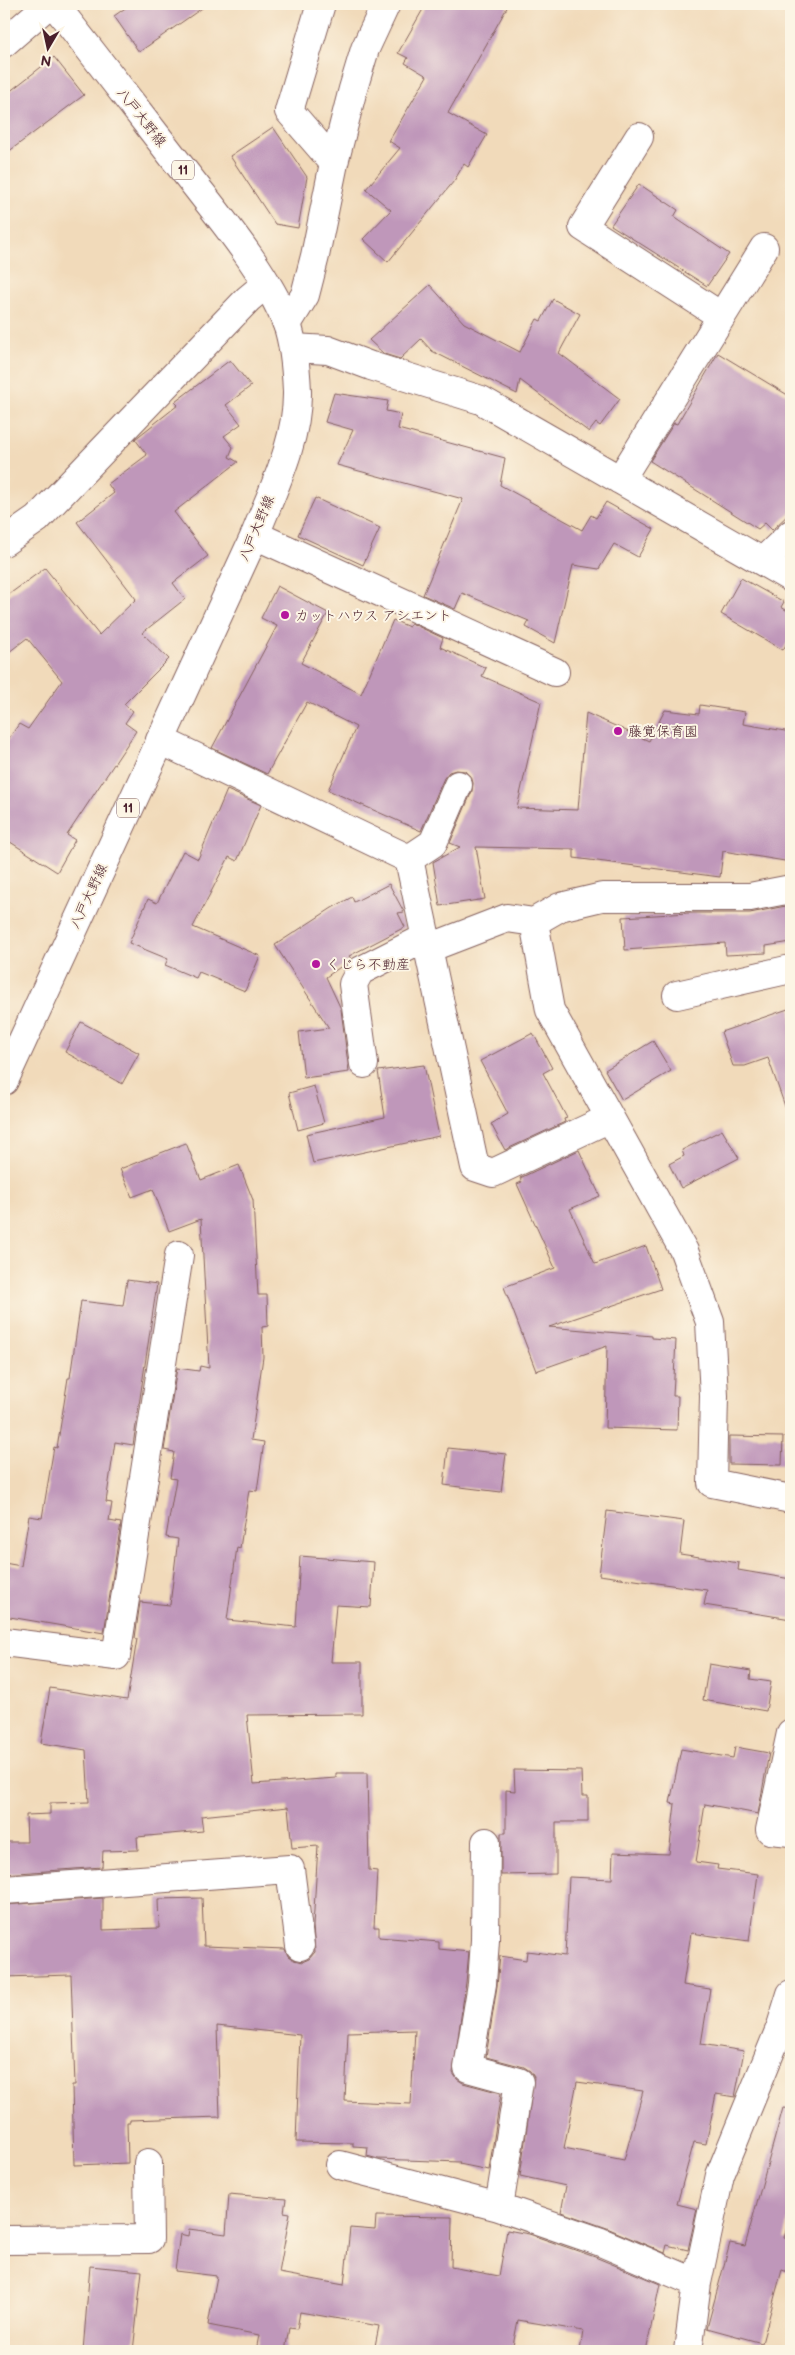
<svg xmlns="http://www.w3.org/2000/svg" width="795" height="2355" font-family="'Balsamiq Sans','Klee One',sans-serif">
	<style>
		.building { fill: #bf97ba; fill-rule: evenodd }
		.lines { fill: none; stroke-linecap: round; stroke-linejoin: round }
		.minor-casing { stroke: #84605d; stroke-width: 30 }
		.major-casing { stroke: #84605d; stroke-width: 30 }
		.minor { stroke: #fff; stroke-width: 28 }
		.major { stroke: #fff; stroke-width: 28 }
		.poi-dot { fill: #b5179e; stroke: #fcf5e5; stroke-width: 2 }
		.labels { text-anchor: middle; stroke-width: 4; stroke-linejoin: round; paint-order: stroke }
		.shield { fill: #fcf5e5; stroke: #7f5f63; stroke-width: 1 }
		.shield-label { font-size: 12px; font-weight: bold; fill: #4a1f2b }
		.street-label { font-size: 14px; fill: #4a1f2b; stroke: #fcf5e5 }
		.poi-label { font-size: 14px; fill: #4a1f2b; stroke: #fcf5e5; text-anchor: start }
	</style>
	<rect width="100%" height="100%" fill="#fcf5e5"/>
	<filter id="ink" filterUnits="userSpaceOnUse"><feTurbulence type="fractalNoise" baseFrequency=".02" numOctaves="2"/><feDisplacementMap in="SourceGraphic" scale="10" xChannelSelector="R" yChannelSelector="G"/><feConvolveMatrix kernelMatrix="1 2 1 2 8 2 1 2 1" color-interpolation-filters="sRGB"/></filter>
	<filter id="wash" filterUnits="userSpaceOnUse"><feTurbulence type="fractalNoise" baseFrequency=".0096" numOctaves="4" result="noise"/><feDisplacementMap in="SourceGraphic" scale="20" xChannelSelector="R" yChannelSelector="G"/><feGaussianBlur stdDeviation="1.12" result="paint"/><feColorMatrix in="noise" values="0 0 0 0 0 0 0 0 0 0 0 0 0 0 0 0 0 1.4 0 .05"/><feComposite in="paint" operator="in"/></filter>
	<g filter="url(#wash)">
		<rect width="100%" height="100%" fill="#f1daba"/>
		<g id="blocks">
			<path class="building" d="M131,4H208L139,52L114,16Z
				M426,4H509L448,113L487,135L468,167L464,164L454,181L388,262L363,239L391,210L366,189L400,148L389,141L427,76L405,63L408,58L398,53Z
				M54,57L84,95L4,155V96Z
				M273,127L307,177L298,228L275,224L230,156Z
				M639,184L678,210L674,217L729,254L707,286L611,225Z
				M430,285L464,323L520,352L537,319L541,321L553,299L580,314L559,353L620,399L600,426L596,423L589,432L520,380L517,394L432,351L421,339L400,359L384,354L369,340Z
				M718,353L791,397V512L772,530L765,523L758,529L650,461L674,423L677,424Z
				M230,360L251,386L226,405L241,424L224,436L233,447L229,457L238,462L174,512L208,556L173,583L185,599L142,633L169,659L124,704L133,711L125,723L136,731L67,835L75,840L57,872L4,838V745L19,724L28,729L62,681L27,638L4,656V598L45,568L99,635L136,599L77,522L114,493L108,484L147,455L135,439L178,405L175,402Z
				M334,393L388,401L386,411L401,414L398,429L505,458L500,485L582,530L591,515L596,518L606,502L654,529L638,557L614,544L599,569L573,565L555,643L526,627L529,621L462,593L455,609L423,595L463,499L337,465L353,430L325,422Z
				M315,498L380,528L363,565L298,535Z
				M741,578L784,602L781,607L791,613V636L783,650L721,614Z
				M277,586L328,613L301,663L361,694L393,620L409,627L411,623L443,638L440,647L486,668L482,676L541,702L517,808L578,810L586,713L649,741L665,710L699,714L700,705L745,712L743,724L791,732V862L723,851L720,877L574,858V849L476,847L485,899L440,906L433,862L460,847L450,843L472,791L473,783L471,776L465,771L456,770L449,772L444,778L421,831L328,790L356,727L307,702L267,774L212,748L277,626L261,618Z
				M227,790L261,805L237,861L229,857L193,927L260,956L245,991L199,972L196,978L165,965L168,959L129,943L148,899L157,903L183,851L198,859Z
				M389,884L404,912L398,913L405,927L349,956L351,959L346,963L326,977L341,1009L349,1072L304,1078L299,1032L329,1028L275,945L332,908L352,897L354,902Z
				M791,905V942L766,946V953L726,955L725,943L625,950L623,917L688,913H750Z
				M791,1008V1111L787,1112L768,1058L745,1066H733L721,1032Z
				M81,1022L139,1053L122,1084L65,1052Z
				M533,1033L552,1068L543,1073L567,1118L564,1119L565,1122L505,1150L491,1124L508,1114L480,1061Z
				M653,1041L671,1071L622,1100L605,1070Z
				M424,1065L439,1136L313,1163L306,1134L385,1117L378,1071Z
				M314,1086L324,1123L298,1130L289,1093Z
				M722,1130L739,1158L681,1188L669,1164L684,1156L682,1150Z
				M186,1143L201,1180L239,1165L253,1200L258,1295H267L268,1326L262,1327L263,1357L251,1440L264,1442L257,1491L249,1490L240,1548L237,1547L227,1620L296,1627L300,1556L374,1562L371,1607L336,1605L331,1662H362V1714L247,1715L254,1784L336,1778V1773H367L369,1870L377,1871L374,1927H379V1937L439,1942V1949L469,1952L466,1982L453,2073L457,2079L463,2083L501,2093L489,2170L459,2164L460,2162L378,2159L367,2156L368,2147L353,2146V2143L296,2142L300,2035L217,2026L220,2117L130,2120V2122H127L128,2163L74,2165L72,2085H75L71,1975L4,1977V1905L103,1898V1930L159,1928L158,1899L202,1898L204,1946L285,1949L288,1956L294,1960L302,1962L309,1959L315,1952L313,1926L318,1846L292,1848L288,1807L201,1816L203,1831L137,1837L138,1850L103,1851L102,1867L4,1874V1842H27L26,1815L50,1814V1803L89,1802L86,1750L41,1743L50,1688L127,1700L137,1639L135,1638L140,1602L170,1605L178,1539L166,1537L176,1479L170,1478L174,1452L164,1450L177,1368L199,1371L200,1366L209,1368L201,1219L169,1231L153,1189L132,1197L120,1169ZM415,2030L411,2104L345,2101L348,2032Z
				M579,1150L600,1196L570,1209L595,1264L646,1246L661,1289L549,1327L652,1336V1338L676,1340L673,1396H678L677,1430L605,1428L607,1346L536,1371L504,1287L555,1268L517,1184L522,1182L520,1178Z
				M127,1280L157,1284L133,1445L115,1442L106,1502L112,1503L109,1521L121,1523L104,1633L4,1616V1563L21,1566L29,1516L42,1518L54,1447L57,1448L68,1378H70L81,1301L123,1306Z
				M729,1436L783,1437L782,1465L729,1464Z
				M448,1448L506,1454L501,1492L444,1485Z
				M607,1511L684,1521L680,1554L739,1563L738,1570L791,1579V1619L704,1605L707,1590L599,1575Z
				M709,1664L751,1671L750,1679L771,1682L766,1711L703,1700Z
				M735,1747L769,1753L758,1814L705,1804L696,1862L718,1865L717,1869L758,1874L749,1941L691,1933L683,1985L710,1989L701,2044L744,2051L735,2097L716,2094L706,2144L694,2142L677,2204L697,2209L688,2250L667,2245L665,2253L607,2228L561,2212L566,2186L520,2176L534,2077L530,2071L524,2067L486,2057L497,1986L500,1956L526,1960L527,1951L565,1956L569,1877L612,1879L613,1852L669,1854L675,1804L670,1803L681,1749L733,1758ZM577,2082L643,2091L624,2160L564,2148Z
				M514,1770L581,1771L582,1796H588V1822H556V1874L501,1875V1833H506V1790L515,1791Z
				M783,2108L791,2109V2212L784,2238L791,2240V2273L782,2270L762,2343L707,2328L730,2243L745,2246Z
				M229,2194L286,2199L284,2212L290,2213L279,2273L344,2285L350,2228L375,2230L376,2216L452,2217L451,2267L499,2276L507,2230L529,2234L595,2257L660,2284L646,2351H580L583,2331L518,2320L512,2351H374L379,2326L300,2312L297,2329L289,2328L285,2351H256L259,2335L208,2325L217,2276L175,2271L180,2234L188,2236L189,2229L226,2234Z
				M90,2266L142,2271L133,2351H83Z"/>
		</g>
	</g>
	<g filter="url(#ink)">
		<use href="#blocks" fill-opacity="0" stroke="#84605d" stroke-width="1"/>
		<g class="lines">
			<g class="minor-casing">
				<path id="minor" d="M321,4L289,111L334,163
					M4,43L49,4
					M639,137L583,227L721,316
					M287,324L305,295L315,256L334,163L353,89L365,49L386,4
					M293,348L328,350L371,366L481,400L791,578
					M620,480L764,248
					M255,535L555,672
					M4,542L37,519L248,299L266,284
					M763,561L791,534
					M160,740L409,859L475,1167L493,1173L610,1118
					M409,859L433,843L458,785
					M791,889L750,897H602L560,907L534,922L550,1010L684,1251L710,1322L714,1396L712,1483L791,1499
					M429,948L507,918L534,922
					M677,995L791,969
					M364,1064L353,984L360,971L427,937
					M4,1642L116,1656L179,1255
					M791,1733L770,1830L791,1832
					M486,1842L485,1940L482,1984L468,2068L519,2082L499,2207
					M4,1890L290,1869L300,1946
					M340,2165L499,2207L601,2242L697,2283
					M4,2240L149,2239L148,2163
					M688,2351L697,2283L720,2175L781,2026L791,1994"/>
			</g>
			<g class="major-casing">
				<path id="major" d="M4,1081L255,535C273,489 298,441 297,391C296,369 294,344 287,324C268,275 223,221 191,180C145,121 100,62 54,4"/>
			</g>
			<use href="#minor" class="minor"/>
			<use href="#major" class="major"/>
		</g>
	</g>
	<g class="poi-dot">
		<circle cx="285" cy="615" r="5"/>
		<circle cx="618" cy="731" r="5"/>
		<circle cx="316" cy="964" r="5"/>
	</g>
	<g class="labels">
		<g class="shield">
			<rect x="172" y="160.5" width="22" height="19" rx="4"/>
			<rect x="117" y="798.5" width="22" height="19" rx="4"/>
		</g>
		<g class="shield-label">
			<text x="183" y="174">11</text>
			<text x="128" y="812">11</text>
		</g>
		<g class="street-label">
			<text transform="translate(142 117) rotate(52)" y="5">八戸大野線</text>
			<text transform="translate(256 528) rotate(-67)" y="5">八戸大野線</text>
			<text transform="translate(88 896) rotate(-65)" y="5">八戸大野線</text>
		</g>
		<g class="poi-label">
			<text x="295" y="620">カットハウス アシエント</text>
			<text x="628" y="736">藤覚保育園</text>
			<text x="326" y="969">くじら不動産</text>
		</g>
	</g>
	<rect width="795" height="2355" fill="none" stroke="#fcf5e5" stroke-width="20"/>
	<g transform="translate(48 48) rotate(189)" stroke="#fcf5e5" stroke-width="4" paint-order="stroke">
	<path d="M0-4L9 19L0 12L-9 19Z" fill="#4a1f2b"/>
	<text y="-8" font-size="14" font-weight="bold" text-anchor="middle" fill="#4a1f2b">N</text>
	</g>
</svg>
